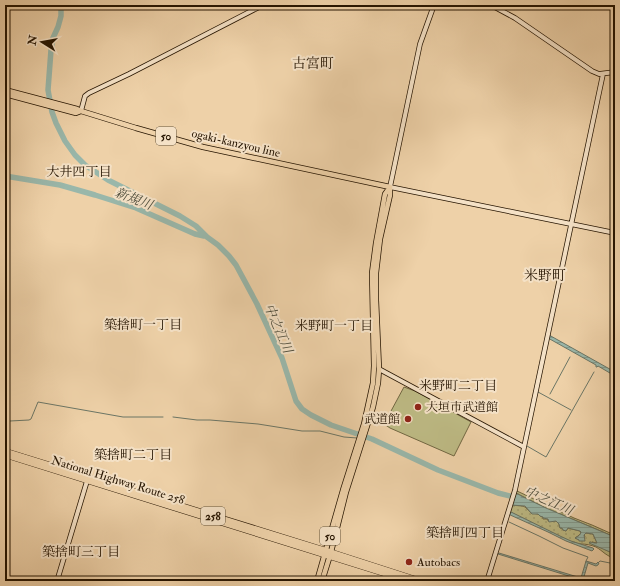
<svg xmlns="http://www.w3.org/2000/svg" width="620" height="586" font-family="'IM FELL Double Pica','Noto Serif JP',serif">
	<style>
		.grass { fill: url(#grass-dots); stroke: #716742 }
		.park { fill: #bdba84; stroke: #716742 }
		.water { fill: url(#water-rules); stroke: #6b7666 }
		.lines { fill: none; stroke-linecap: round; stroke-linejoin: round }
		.stream { stroke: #6b7666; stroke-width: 1 }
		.river { stroke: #99b7aa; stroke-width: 5.5 }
		.secondary-casing { stroke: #251400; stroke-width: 5.5 }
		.primary-casing { stroke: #251400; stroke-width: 6 }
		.highway-casing { stroke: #251400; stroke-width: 6 }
		.secondary { stroke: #f4e1c6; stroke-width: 4 }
		.primary { stroke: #eed1a8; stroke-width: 4.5 }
		.highway { stroke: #eed1a8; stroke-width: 5 }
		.poi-dot { fill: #8f2418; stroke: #f4e1c6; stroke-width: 1.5 }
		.labels { text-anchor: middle; stroke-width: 4; stroke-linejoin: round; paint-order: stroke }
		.shield { fill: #f4e1c6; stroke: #63523b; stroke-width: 1 }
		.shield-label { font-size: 11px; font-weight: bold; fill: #251400 }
		.street-label { font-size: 12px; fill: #251400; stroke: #f4e1c6 }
		.poi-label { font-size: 12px; fill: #251400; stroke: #f4e1c6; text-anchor: start }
		.neighbourhood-label { font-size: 13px; fill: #251400; stroke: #f4e1c6 }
		.water-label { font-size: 13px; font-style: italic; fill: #4e4d3c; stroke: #f4e1c6 }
		.quarter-label { font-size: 14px; fill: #251400; stroke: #f4e1c6 }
	</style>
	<defs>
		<pattern id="grass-dots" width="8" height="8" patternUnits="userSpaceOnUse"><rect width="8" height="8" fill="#bdba84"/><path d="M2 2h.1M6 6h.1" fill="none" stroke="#a29f70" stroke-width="1.8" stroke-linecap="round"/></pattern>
		<pattern id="water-rules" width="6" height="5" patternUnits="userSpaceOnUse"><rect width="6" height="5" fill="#99b7aa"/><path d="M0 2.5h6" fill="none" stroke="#849c90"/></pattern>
	</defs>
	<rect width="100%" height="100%" fill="#eed1a8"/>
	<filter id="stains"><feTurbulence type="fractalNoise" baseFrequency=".005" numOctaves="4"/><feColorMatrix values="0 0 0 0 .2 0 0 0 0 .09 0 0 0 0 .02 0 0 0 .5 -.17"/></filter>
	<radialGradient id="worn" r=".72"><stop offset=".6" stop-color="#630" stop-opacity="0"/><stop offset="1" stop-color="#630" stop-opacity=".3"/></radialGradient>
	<path class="grass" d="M517,491L574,518L592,525L610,533H615V540L614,535H610L546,508L516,493Z
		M512,505C524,507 522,503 531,513L538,514L540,516L543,517V519H548V521H556L559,524L560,528H562L563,530L566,531L568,528L580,531L581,533L578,536L575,538L580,540L585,537L584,534L586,533L593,534L597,543L592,542L610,552L615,550V558C607,557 603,551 596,547C591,545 586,544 581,544C578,544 573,542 569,541C549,532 530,521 510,512Z"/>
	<path class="park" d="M404,387L415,391L471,422L454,456L390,428L384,424Z"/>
	<path class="water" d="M549,335L615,372V376L598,366L597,367H596V365L548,338Z
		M515,493L546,508L610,535H614L615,550L612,551L610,552L589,543L590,542L595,543H597L593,534L586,533L584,535L585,541H579V540L575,538C578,536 580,536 581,532L580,531L568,528L566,531L563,530L562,528H560L559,524L556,521L549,522L548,519L543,518V517L540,516L538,514H532L525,506L511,505Z
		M509,511L560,536L571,541L593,548L594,549L592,551L566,541L548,532L508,514Z
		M499,553L581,578L586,561L596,564L598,562L599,563L598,565L596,566L588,563L583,580L573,578L572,581H571L572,577L498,554Z"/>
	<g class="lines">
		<path class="stream" d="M538,392L571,410
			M550,394L570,357
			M173,417L197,420H210L258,424L302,431H320L344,437L357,438
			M5,425L10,421L29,420L31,419L38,402L123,417H163
			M366,438L372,439
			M527,446L546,457L594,372
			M509,522L539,536L563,548L588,557L586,561
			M599,562L600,561L615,564
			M586,580L590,581"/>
		<path class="river" d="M61,5V16L58,27L53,38L51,50L48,90L52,112L56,123L65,141L75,155L85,165L108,180L180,216L196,226L207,237L218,245L229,256L236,265L257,304L282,358L296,401L302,409L311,415L331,425L372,439L438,470L498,493L518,498
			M5,176L60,185L95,195L136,208L195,234L204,236"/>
		<g class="secondary-casing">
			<path id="secondary" d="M434,5L420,44L390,187L615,233
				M491,5L515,18L592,71L599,74L615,72
				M81,111L85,96L89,93L129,74L263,5
				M379,369L524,447
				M57,581L87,481
				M487,581L515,490L603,74"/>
		</g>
		<g class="primary-casing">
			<path id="primary" d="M5,90L77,109L81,111L136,128L203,147L390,187
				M5,94L76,113L81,111
				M317,581L343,490L364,424L373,383L374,366L372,273L376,243L385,194L390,187
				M322,581L331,552L346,492L373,407L378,383L379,369L376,300V273L380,239L390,195V188"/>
		</g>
		<g class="highway-casing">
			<path id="highway" d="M5,451L331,552L421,581
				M5,455L408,581"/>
		</g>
		<use href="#secondary" class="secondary"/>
		<use href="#primary" class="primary"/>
		<use href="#highway" class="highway"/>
	</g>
	<g class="poi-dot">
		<circle cx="418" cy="407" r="4"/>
		<circle cx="408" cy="419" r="4"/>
		<circle cx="409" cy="562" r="4"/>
	</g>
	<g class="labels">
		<g class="shield">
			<rect x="156" y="127" width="20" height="18" rx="3"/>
			<rect x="201" y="507" width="24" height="18" rx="3"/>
			<rect x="320" y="527" width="20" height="18" rx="3"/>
		</g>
		<g class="shield-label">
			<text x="166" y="140">50</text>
			<text x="213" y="520">258</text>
			<text x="330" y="540">50</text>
		</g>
		<g class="street-label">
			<text transform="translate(236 143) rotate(13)" y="4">ogaki-kanzyou line</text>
			<text transform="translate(118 480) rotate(17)" y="4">National Highway Route 258</text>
		</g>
		<g class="poi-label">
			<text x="426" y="411">大垣市武道館</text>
			<text x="400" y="423" text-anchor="end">武道館</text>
			<text x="417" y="566">Autobacs</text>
		</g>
		<g class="neighbourhood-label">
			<text x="79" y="176">大井四丁目</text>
			<text x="143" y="329">築捨町一丁目</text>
			<text x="334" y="330">米野町一丁目</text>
			<text x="458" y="390">米野町二丁目</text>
			<text x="133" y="459">築捨町二丁目</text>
			<text x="465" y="537">築捨町四丁目</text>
			<text x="81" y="556">築捨町三丁目</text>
		</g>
		<g class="water-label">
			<text transform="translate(134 198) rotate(21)" y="5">新規川</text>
			<text transform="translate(279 328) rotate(67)" y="5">中之江川</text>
			<text transform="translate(549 500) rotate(24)" y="5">中之江川</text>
		</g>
		<g class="quarter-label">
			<text x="313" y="68">古宮町</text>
			<text x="545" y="280">米野町</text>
		</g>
	</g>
	<rect width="620" height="586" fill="none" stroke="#eed1a8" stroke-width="20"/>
	<rect x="6" y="6" width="608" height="574" fill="none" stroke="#251400" stroke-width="2"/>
	<rect x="10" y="10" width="600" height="566" fill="none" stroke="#251400"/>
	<g transform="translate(42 42) rotate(281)" stroke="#f4e1c6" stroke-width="3" paint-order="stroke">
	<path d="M0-3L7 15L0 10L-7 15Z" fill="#251400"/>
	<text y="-6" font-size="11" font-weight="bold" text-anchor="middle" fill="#251400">N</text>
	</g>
	<rect width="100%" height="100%" filter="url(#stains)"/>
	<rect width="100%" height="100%" fill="url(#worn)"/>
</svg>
